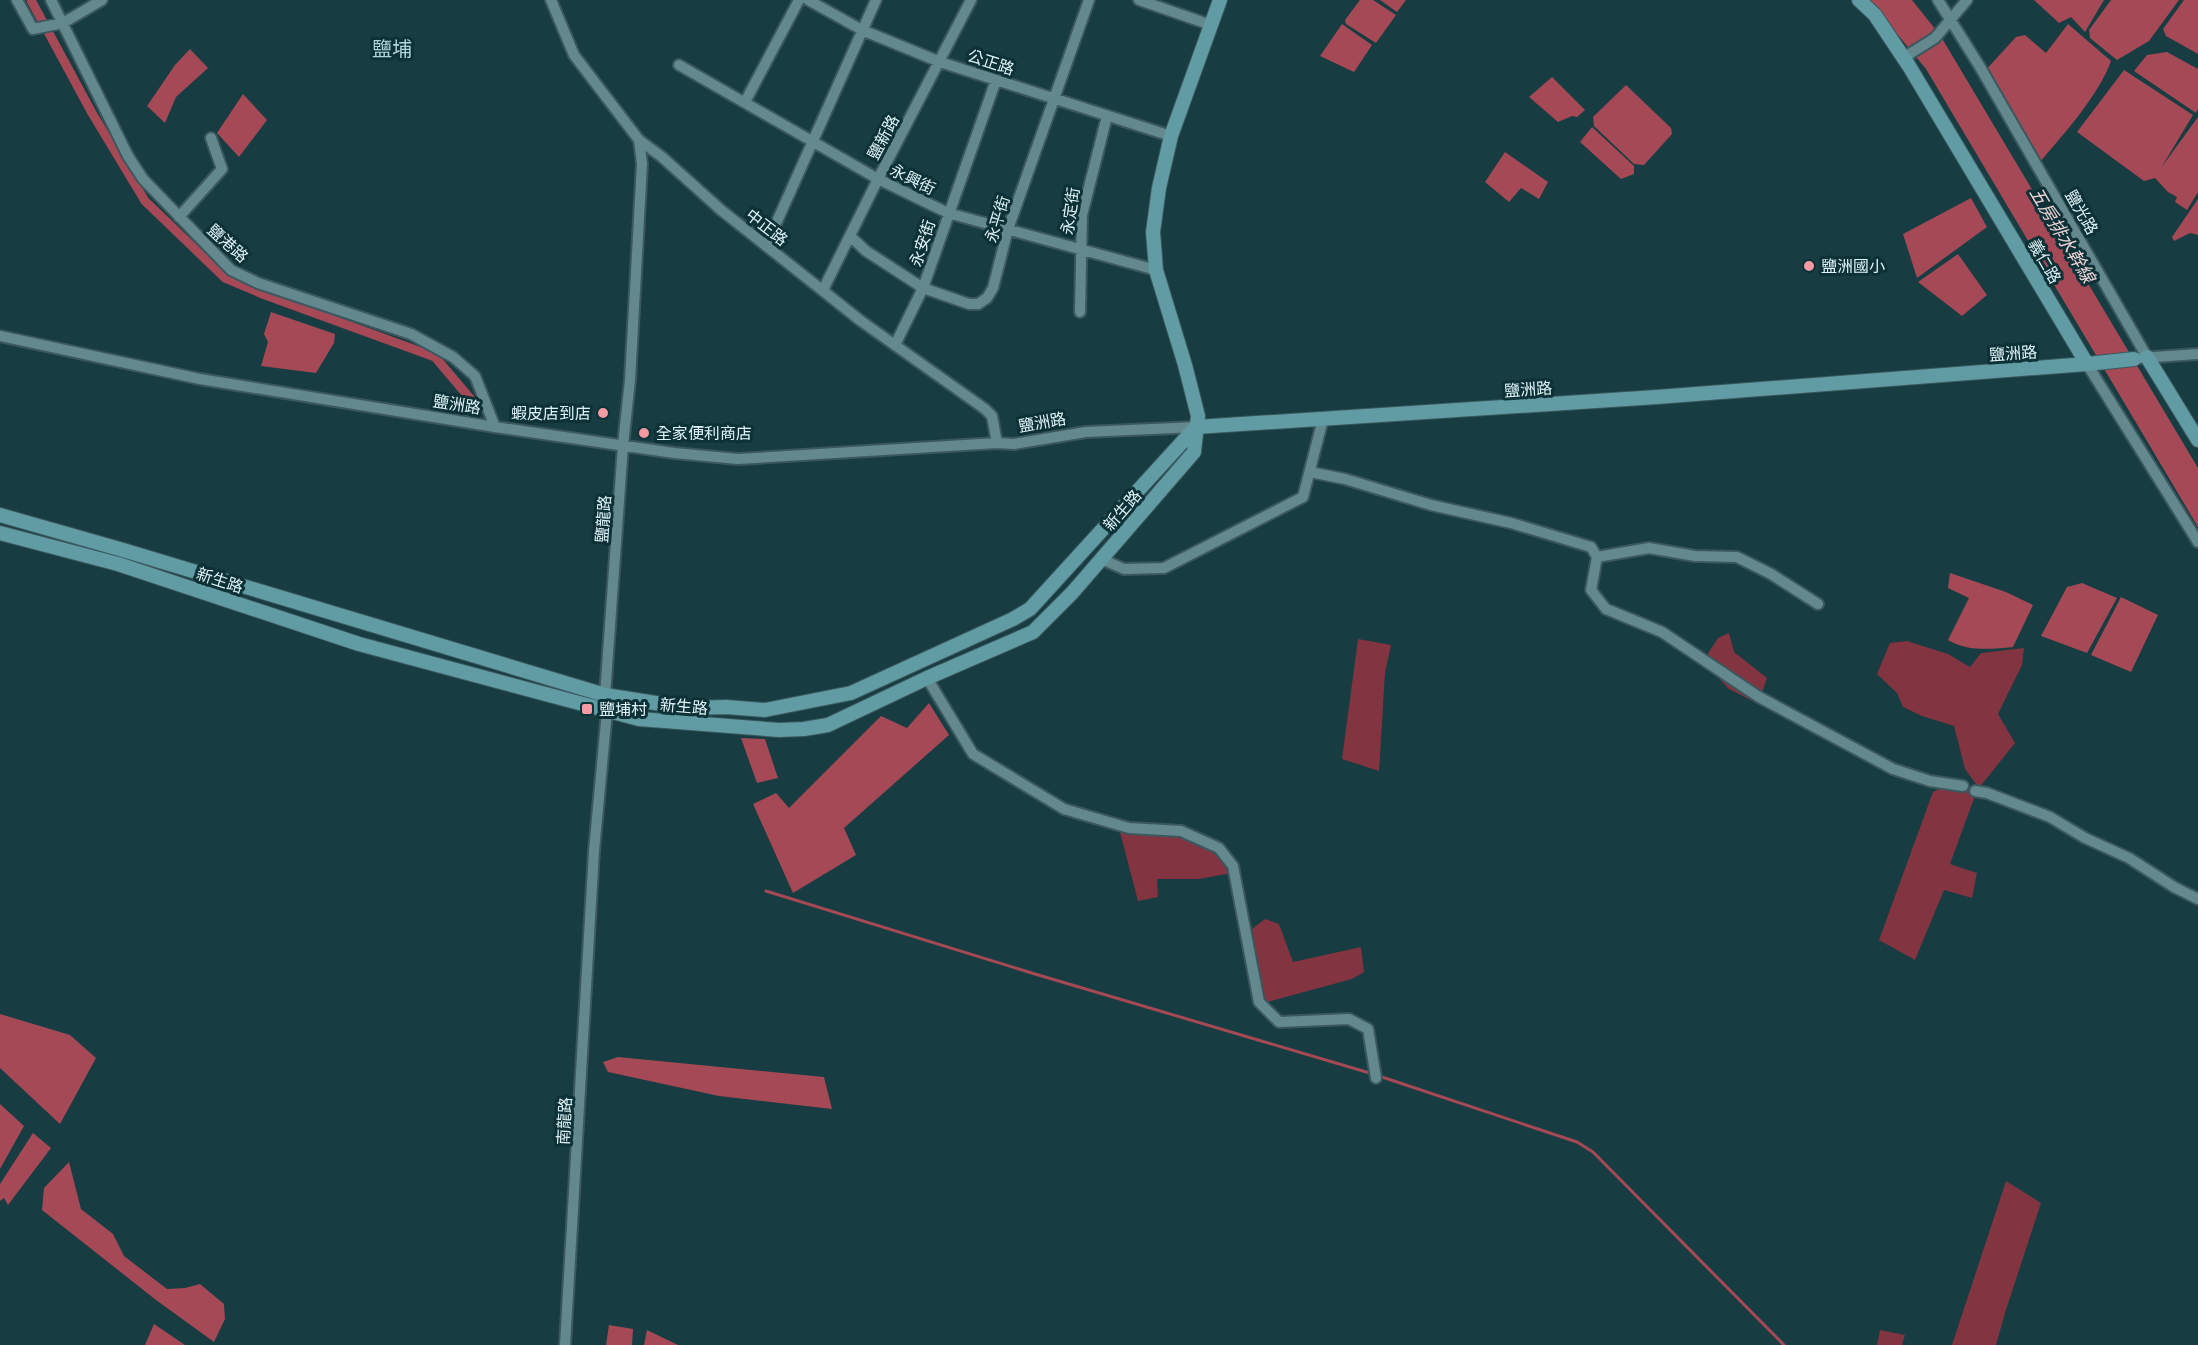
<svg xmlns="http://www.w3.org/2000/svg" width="2198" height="1345" font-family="'Fira Sans Condensed','Noto Sans TC',sans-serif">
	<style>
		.green { fill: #823440 }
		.water { fill: #a54956 }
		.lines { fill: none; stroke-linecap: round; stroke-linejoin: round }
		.stream { stroke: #a54956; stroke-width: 3 }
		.canal { stroke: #a54956; stroke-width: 9 }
		.street-casing { stroke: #3a585d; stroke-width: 14 }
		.secondary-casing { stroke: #3a585d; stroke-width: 16 }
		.street { stroke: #63888e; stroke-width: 10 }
		.secondary { stroke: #619ba4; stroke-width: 14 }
		.poi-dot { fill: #f49aa3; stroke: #0c3137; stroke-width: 2 }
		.labels { text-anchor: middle; stroke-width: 6; stroke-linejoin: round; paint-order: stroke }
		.street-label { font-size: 16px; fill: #dff2f5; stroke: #0c3137 }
		.poi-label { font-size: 16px; fill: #dff2f5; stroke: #0c3137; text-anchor: start }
		.water-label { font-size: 18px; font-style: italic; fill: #efd4d6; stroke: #0c3137 }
		.quarter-label { font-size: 20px; fill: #add4db; stroke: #0c3137 }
	</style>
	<rect width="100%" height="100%" fill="#173c41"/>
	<path class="green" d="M1729,633L1734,652L1767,678L1758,704L1729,689L1703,661L1718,638Z
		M1358,639L1391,645L1385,673L1379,771L1342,759Z
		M1907,641L1948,654L1970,667L1981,653L2024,648L2022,665L1998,714L2015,743L1979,788L1965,769L1954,726L1922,716L1903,707L1897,693L1877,674L1890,643Z
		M1947,785L1976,793L1950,864L1977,873L1972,898L1944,890L1915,960L1879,940L1933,792Z
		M1117,821L1191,834L1222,847L1240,881L1226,874L1199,879H1157L1158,897L1138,901Z
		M1265,919L1279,924L1293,962L1361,947L1364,972L1352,979L1264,1003L1254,972L1252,929Z
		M2006,1181L2041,1203L2005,1313L1996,1345H1952Z
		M1880,1330L1905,1335L1902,1345H1877Z"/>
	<path class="water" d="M1360,0H1373L1396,15L1376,43L1346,24L1345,20Z
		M1380,0H1406L1397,12Z
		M1869,0H1912L1940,35L2198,468V527L1926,69Z
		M2034,0H2104L2085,32L2071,17L2059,23Z
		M2111,0H2179L2149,41L2117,60L2090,38L2089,30Z
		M2184,0H2198V54L2166,36L2163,29Z
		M1342,24L1372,45L1354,72L1320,56Z
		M2068,24L2111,61C2099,95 2063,135 2040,162L1983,73L2016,37L2025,35L2046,53Z
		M190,49L208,68L176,97L165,123L147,106L175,65Z
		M2167,52L2198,69V109L2196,113L2134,71L2147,55Z
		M2124,70L2193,115L2161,168L2198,117V192L2187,210L2175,202L2177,197L2168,192L2155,178L2144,181L2077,132Z
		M1552,77L1585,110L1577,117L1572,116L1558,122L1529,97Z
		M1626,85L1671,128L1672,134L1644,165L1634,164L1594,126L1593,117Z
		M243,94L267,120L239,157L217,133Z
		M1592,127L1634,166V174L1621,179L1580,142Z
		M1505,152L1548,182L1539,199L1521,188L1509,202L1485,182Z
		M1971,198L1987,227L1917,278L1903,234Z
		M2198,199V235L2190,233L2174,241L2172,237Z
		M1958,254L1987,295L1962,316L1918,282Z
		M271,312L335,334L334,343L316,373L261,366L268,342L264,334Z
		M1950,573L2006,592L2033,605L2013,647C1992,649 1967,652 1948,640L1969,598L1948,588Z
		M2082,583L2117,598L2087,653L2041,636L2067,587Z
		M2121,597L2158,615L2131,672L2091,655Z
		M929,703L949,735L844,828L856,855L793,893L753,804L776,793L789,808L881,716L907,728Z
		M741,738L765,739L778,778L757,783Z
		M0,1014L70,1035L96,1058L60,1124L0,1068Z
		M618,1057L824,1077L832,1109L719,1096L608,1072L603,1062Z
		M0,1104L24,1126L0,1169Z
		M33,1133L51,1148L8,1205L4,1198L0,1201V1184Z
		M69,1162L81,1209L113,1234L124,1256L167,1289L185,1288L200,1284L224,1304L225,1319L214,1342L156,1300L42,1210L44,1188Z
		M154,1324L185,1345H145Z
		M609,1325L633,1329L632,1345H606Z
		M647,1330L678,1345H644Z"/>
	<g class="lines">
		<path class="stream" d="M766,891L1035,974L1373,1074
			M1379,1076L1577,1142L1593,1152L1784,1345"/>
		<path class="canal" d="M31,0L92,113L145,201L225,278L265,295L435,357L479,409"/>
		<g class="street-casing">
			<path id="street" d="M17,0L33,29L63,23L102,0
				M51,0L128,156L143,179L231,270L258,283L411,334L453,357L475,376L495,427
				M551,0L574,55L639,140L662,157L721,210L861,321L985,409L992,416L997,443
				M808,0L862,30L940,62L1171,136
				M1139,0L1211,25
				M1938,0L1980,67L2147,357
				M1903,58L1935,38L1967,0
				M679,65L878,179L948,213L1156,270
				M745,102L799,0
				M179,217L222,169L211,138
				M850,236L866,251L923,288L969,304H978L987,298L993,288L1008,229L1089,0
				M766,246L876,0
				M823,290L878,179L971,0
				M1080,312L1082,215L1107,116
				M0,336L200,379L495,427L674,453L738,459L997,443L1014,444L1086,432L1196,427
				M895,345L923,288L996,80
				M2140,358L2198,354
				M2087,364L2198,542
				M1310,472L1345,479L1431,505L1511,523L1591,547L1597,557L1591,590L1606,609L1662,632L1759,697L1893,769L1930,781L1963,786
				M1597,557L1649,548L1695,556L1737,557L1771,574L1818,604
				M1101,559L1124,569L1164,568L1303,497L1323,419
				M927,678L973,754L1064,809L1129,828L1181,831L1219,848L1233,866L1259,1002L1279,1022L1349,1019L1368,1029L1376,1078
				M1975,791L1987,793L2050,817L2085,838L2129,858L2174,887L2198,899
				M565,1345L594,851L607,711L605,695L623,445L630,380L642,164L639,140"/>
		</g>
		<g class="secondary-casing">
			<path id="secondary" d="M1859,0L1875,15L1909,66L2087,364
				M2147,357L2198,440
				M1196,427L1657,397L2087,364L2134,359
				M0,515L123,550L605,695L687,708L726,707L765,710L851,693L1013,619L1030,609L1196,427
				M0,533L118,564L359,644L639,719L779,730L804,729L828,725L927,678L1033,632L1072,593L1194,452L1198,416L1185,365L1156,270L1153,232L1159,188L1171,136L1220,0"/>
		</g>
		<use href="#street" class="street"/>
		<use href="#secondary" class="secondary"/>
	</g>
	<g class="poi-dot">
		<circle cx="1809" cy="266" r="6"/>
		<circle cx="603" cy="413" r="6"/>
		<circle cx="644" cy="433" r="6"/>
		<rect x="581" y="703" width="12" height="12" rx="3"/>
	</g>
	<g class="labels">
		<g class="street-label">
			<text transform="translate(991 62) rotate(18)" y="6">公正路</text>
			<text transform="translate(883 137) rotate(-62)" y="6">鹽新路</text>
			<text transform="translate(913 179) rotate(26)" y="6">永興街</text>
			<text transform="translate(1070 211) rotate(-82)" y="6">永定街</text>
			<text transform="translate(2082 212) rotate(60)" y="6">鹽光路</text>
			<text transform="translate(997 219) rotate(-73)" y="6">永平街</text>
			<text transform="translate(767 227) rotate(38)" y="6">中正路</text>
			<text transform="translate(228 243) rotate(42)" y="6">鹽港路</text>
			<text transform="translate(922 243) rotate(-72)" y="6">永安街</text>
			<text transform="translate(2045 261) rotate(60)" y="6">義仁路</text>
			<text transform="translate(2013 353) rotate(-4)" y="6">鹽洲路</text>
			<text transform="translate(1528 389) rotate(-4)" y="6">鹽洲路</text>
			<text transform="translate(457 404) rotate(9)" y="6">鹽洲路</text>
			<text transform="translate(1042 422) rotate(-10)" y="6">鹽洲路</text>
			<text transform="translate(1122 510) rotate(-49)" y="6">新生路</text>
			<text transform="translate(603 519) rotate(-86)" y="6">鹽龍路</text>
			<text transform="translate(220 580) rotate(18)" y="6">新生路</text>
			<text transform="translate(684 706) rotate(5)" y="6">新生路</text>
			<text transform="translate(564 1121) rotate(-87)" y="6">南龍路</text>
		</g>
		<g class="poi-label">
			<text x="1821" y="272">鹽洲國小</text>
			<text x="591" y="419" text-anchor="end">蝦皮店到店</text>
			<text x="656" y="439">全家便利商店</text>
			<text x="599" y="715">鹽埔村</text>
		</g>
		<g class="water-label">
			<text transform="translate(2062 235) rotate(59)" y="6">五房排水幹線</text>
		</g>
		<g class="quarter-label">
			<text x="392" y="56">鹽埔</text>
		</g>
	</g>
</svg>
